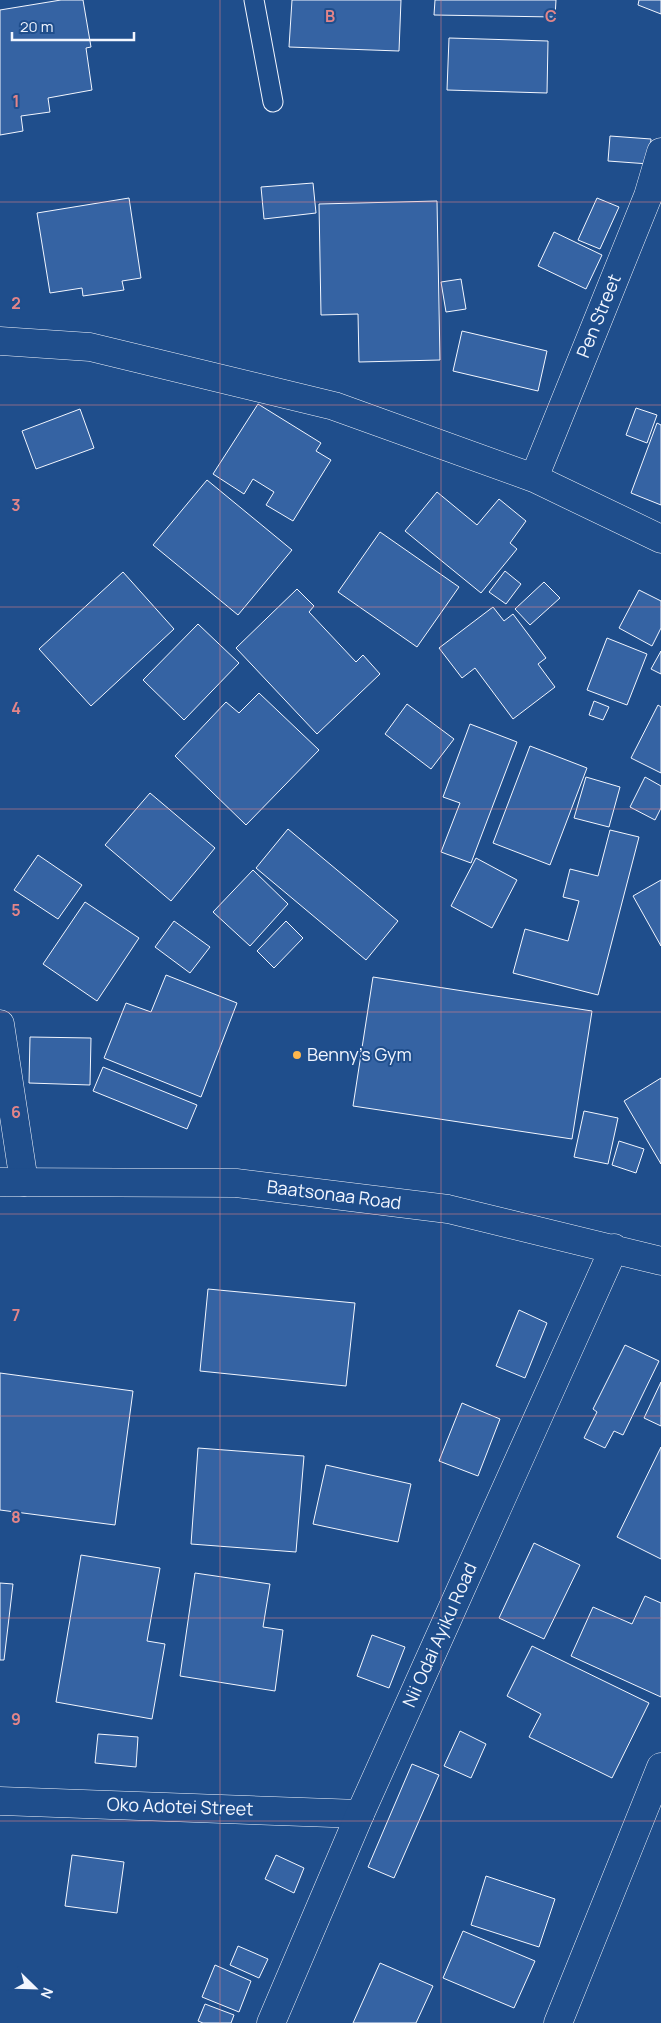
<svg xmlns="http://www.w3.org/2000/svg" width="661" height="2023" font-family="Manrope,sans-serif">
	<style>
		.building { fill: #3563a3; stroke: #f2f6ff }
		.lines { fill: none; stroke-linecap: round; stroke-linejoin: round }
		.service-casing { stroke: #f2f6ff; stroke-width: 21 }
		.minor-casing { stroke: #f2f6ff; stroke-width: 29 }
		.tertiary-casing { stroke: #f2f6ff; stroke-width: 29 }
		.service { stroke: #1f4e8c; stroke-width: 19 }
		.minor { stroke: #1f4e8c; stroke-width: 28 }
		.tertiary { stroke: #1f4e8c; stroke-width: 28 }
		.grid { fill: none; stroke: #e38589; stroke-width: 1; stroke-opacity: 0.55 }
		.poi-dot { fill: #ffb74d; stroke: #1f4e8c; stroke-width: 2 }
		.labels { text-anchor: middle; stroke-width: 4; stroke-linejoin: round; paint-order: stroke }
		.street-label { font-size: 18px; fill: #f2f6ff; stroke: #1f4e8c }
		.poi-label { font-size: 18px; fill: #f2f6ff; stroke: #1f4e8c; text-anchor: start }
		.grid-label { font-size: 16px; text-anchor: middle; font-weight: bold; fill: #e38589; stroke: #1f4e8c; stroke-width: 4; stroke-linejoin: round; paint-order: stroke }
	</style>
	<rect width="100%" height="100%" fill="#1f4e8c"/>
	<path class="building" d="M61,0H83L91,47L86,48L92,90L48,98L50,112L21,116L23,131L0,135V10Z
		M292,0H401L399,51L289,47Z
		M435,0H556L555,17L434,15Z
		M639,0H661V14L638,5Z
		M449,38L548,41L547,93L447,90Z
		M610,136L651,139L649,164L608,161Z
		M313,183L316,213L264,219L261,187Z
		M129,198L141,278L122,281L124,290L83,296L82,288L50,293L37,213Z
		M597,198L619,207L600,249L578,240Z
		M437,201L440,360L359,362L358,314L321,315L319,204Z
		M554,232L602,255L586,289L538,266Z
		M461,279L466,309L446,312L441,282Z
		M462,331L547,351L538,391L453,371Z
		M258,404L321,443L316,451L331,460L293,521L266,505L274,492L253,479L244,494L213,474Z
		M636,408L657,415L647,443L626,435Z
		M80,409L94,448L36,469L22,431Z
		M657,423L661,425V505L631,493Z
		M207,480L292,550L238,615L153,545Z
		M437,492L477,525L499,499L526,521L510,543L517,549L481,593L405,531Z
		M380,532L459,587L417,647L338,592Z
		M505,571L521,584L506,604L489,592Z
		M123,572L174,629L91,706L39,649Z
		M544,582L560,598L530,625L515,609Z
		M297,589L314,606L309,612L356,662L363,655L380,674L317,734L236,648Z
		M639,590L661,601V628L652,646L619,628Z
		M493,607L504,621L513,614L546,658L538,664L555,687L513,719L475,668L462,678L439,648Z
		M198,624L239,663L184,720L143,680Z
		M607,638L647,654L627,705L587,690Z
		M661,651V674L651,669Z
		M259,693L319,750L246,825L175,756L226,702L239,713Z
		M594,701L609,707L603,720L589,715Z
		M407,704L454,739L431,769L385,734Z
		M658,705L661,707V773L631,758Z
		M470,724L517,742L471,863L441,852L460,803L443,797Z
		M530,746L587,768L550,865L493,843Z
		M586,777L620,787L609,827L574,818Z
		M645,777L661,786V808L655,820L630,807Z
		M150,793L215,848L171,901L105,845Z
		M288,829L398,921L366,960L256,868Z
		M610,830L639,837L598,995L513,973L525,929L568,941L579,901L563,897L570,869L598,876Z
		M38,855L82,885L58,919L14,890Z
		M476,858L517,880L492,928L451,906Z
		M253,870L288,904L250,946L213,912Z
		M661,880V946L633,896Z
		M85,902L139,938L97,1001L43,964Z
		M174,921L210,947L190,973L155,947Z
		M286,921L303,938L274,968L257,951Z
		M166,975L237,1003L201,1097L104,1058L126,1003L151,1012Z
		M373,977L592,1011L572,1139L353,1106Z
		M30,1037L91,1038L90,1085L29,1083Z
		M103,1067L197,1105L187,1129L93,1091Z
		M661,1078V1164L624,1101Z
		M584,1111L618,1118L608,1164L574,1157Z
		M619,1141L644,1149L636,1173L612,1165Z
		M208,1289L355,1303L346,1386L200,1371Z
		M519,1310L547,1323L525,1378L496,1366Z
		M625,1345L659,1361L623,1435L614,1431L605,1448L584,1438L597,1412L593,1409Z
		M0,1373L133,1391L115,1525L0,1510Z
		M661,1382V1426L644,1418Z
		M462,1403L500,1419L478,1476L439,1461Z
		M661,1447V1559L617,1537Z
		M198,1448L304,1456L296,1552L191,1544Z
		M326,1465L411,1484L398,1542L313,1524Z
		M534,1543L580,1565L544,1639L499,1618Z
		M81,1555L160,1568L147,1641L165,1644L152,1719L56,1702Z
		M195,1573L270,1584L263,1627L283,1630L275,1691L180,1676Z
		M0,1583L13,1584L4,1660H0Z
		M645,1596L661,1603V1697L571,1656L593,1607L632,1624Z
		M372,1635L405,1647L389,1688L357,1676Z
		M532,1646L649,1703L612,1778L529,1737L541,1714L507,1696Z
		M460,1731L486,1744L471,1778L444,1766Z
		M98,1734L138,1737L136,1767L95,1763Z
		M412,1764L439,1775L394,1878L368,1867Z
		M72,1855L124,1862L117,1913L65,1906Z
		M276,1855L304,1868L294,1893L265,1879Z
		M486,1876L555,1899L539,1947L471,1925Z
		M463,1931L535,1961L514,2008L443,1978Z
		M238,1946L268,1959L259,1978L230,1965Z
		M380,1963L433,1986L416,2023H353Z
		M215,1965L251,1981L239,2012L202,1997Z
		M205,2004L234,2015L231,2023H203L198,2021Z"/>
	<g class="lines">
		<g class="service-casing">
			<path id="service" d="M254,0L273,102"/>
		</g>
		<g class="minor-casing">
			<path id="minor" d="M0,341L90,347L334,406L534,478L661,539
				M534,478L648,196L661,152
				M0,1024L24,1182
				M0,1801L360,1814
				M558,2023L661,1767"/>
		</g>
		<g class="tertiary-casing">
			<path id="tertiary" d="M0,1182L236,1183L448,1209L661,1261
				M271,2023L360,1814L614,1248"/>
		</g>
		<use href="#service" class="service"/>
		<use href="#minor" class="minor"/>
		<use href="#tertiary" class="tertiary"/>
	</g>
	<path class="grid" d="M220,0V2023M441,0V2023M0,202H661M0,405H661M0,607H661M0,809H661M0,1012H661M0,1214H661M0,1416H661M0,1618H661M0,1821H661"/>
	<circle class="poi-dot" cx="297" cy="1055" r="5"/>
	<g class="labels">
		<g class="street-label">
			<text transform="translate(599 316) rotate(-68)" y="6">Pen Street</text>
			<text transform="translate(334 1195) rotate(7)" y="6">Baatsonaa Road</text>
			<text transform="translate(440 1635) rotate(-66)" y="6">Nii Odai Ayiku Road</text>
			<text transform="translate(180 1807) rotate(2)" y="6">Oko Adotei Street</text>
		</g>
		<g class="poi-label">
			<text x="307" y="1061">Benny’s Gym</text>
		</g>
	</g>
	<g class="grid-label">
		<text x="330" y="22">B</text>
		<text x="551" y="22">C</text>
		<text x="16" y="107">1</text>
		<text x="16" y="309">2</text>
		<text x="16" y="511">3</text>
		<text x="16" y="714">4</text>
		<text x="16" y="916">5</text>
		<text x="16" y="1118">6</text>
		<text x="16" y="1321">7</text>
		<text x="16" y="1523">8</text>
		<text x="16" y="1725">9</text>
	</g>
	<g transform="translate(35 1988) rotate(113)" stroke="#1f4e8c" stroke-width="4" paint-order="stroke">
	<path d="M0-4L9 19L0 12L-9 19Z" fill="#f2f6ff"/>
	<text y="-8" font-size="14" font-weight="bold" text-anchor="middle" fill="#f2f6ff">N</text>
	</g>
	<path d="M12 32v8h122v-8" fill="none" stroke="#f2f6ff" stroke-width="2.5"/>
	<text x="20" y="32" font-size="15" fill="#f2f6ff" stroke="#1f4e8c" stroke-width="4" paint-order="stroke">20 m</text>
</svg>
